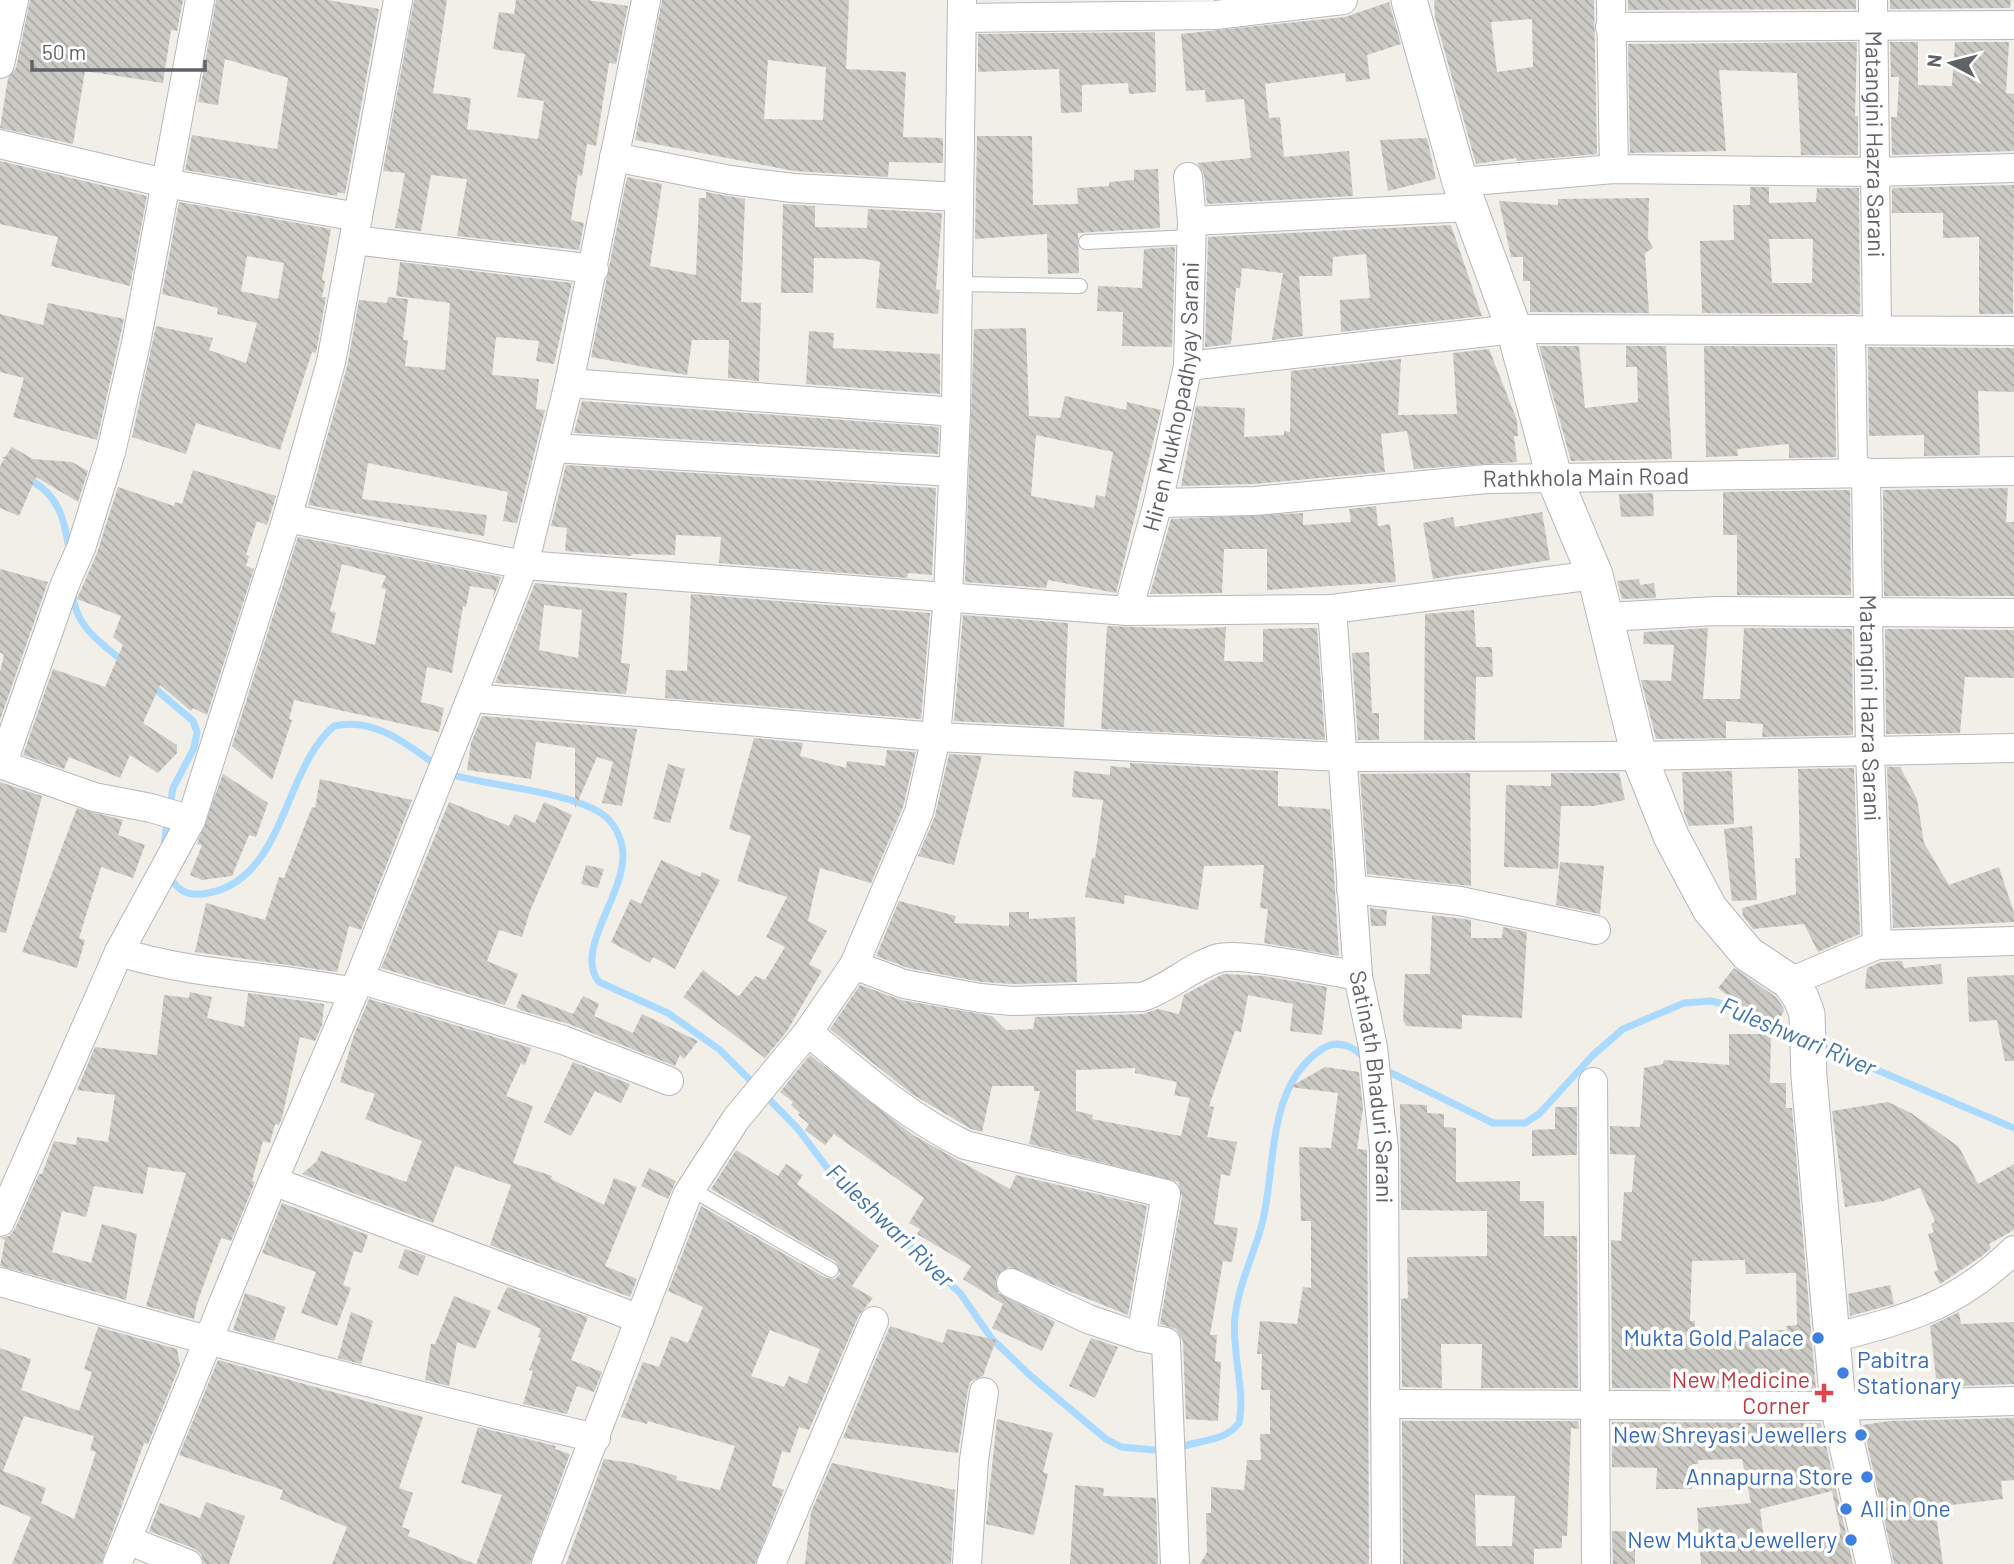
<svg xmlns="http://www.w3.org/2000/svg" width="2014" height="1564" font-family="Barlow,sans-serif">
	<style>
		.lines { fill: none; stroke-linecap: round; stroke-linejoin: round }
		.stream { stroke: #aadaff; stroke-width: 7 }
		.building { fill: url(#building-back-hatch); fill-rule: evenodd }
		.service-casing { stroke: #b5b8bc; stroke-width: 16 }
		.minor-casing { stroke: #b5b8bc; stroke-width: 30 }
		.tertiary-casing { stroke: #b5b8bc; stroke-width: 37 }
		.service { stroke: #fff; stroke-width: 14 }
		.minor { stroke: #fff; stroke-width: 28 }
		.tertiary { stroke: #fff; stroke-width: 35 }
		.shop-dot { fill: #3f7fe0; stroke: #fff; stroke-width: 2.5 }
		.health-dot { fill: #e0444e; stroke: #fff; stroke-width: 2.5 }
		.labels { text-anchor: middle; stroke-width: 7; stroke-linejoin: round; paint-order: stroke }
		.street-label { font-size: 23px; fill: #5f6368; stroke: #fff }
		.shop-label { font-size: 23px; fill: #366cbe; stroke: #fff; text-anchor: end }
		.health-label { font-size: 23px; fill: #be3a42; stroke: #fff; text-anchor: end }
		.water-label { font-size: 24px; font-style: italic; fill: #4174aa; stroke: #fff }
	</style>
	<defs>
		<pattern id="building-back-hatch" width="6" height="6" patternUnits="userSpaceOnUse" patternTransform="scale(1.75)"><rect width="6" height="6" fill="#cccac5"/><path d="M-1 5l2 2M0 0l6 6M5-1l2 2" fill="none" stroke="#a9a8a4"/></pattern>
	</defs>
	<rect width="100%" height="100%" fill="#f1efe8"/>
	<g class="lines">
		<path class="stream" d="M26,478C57,492 65,518 69,550
			M73,593C74,626 101,643 124,662
			M152,686L193,721L197,732L194,748L173,788L169,809
			M449,774C489,786 565,791 599,812C611,819 619,832 622,846C631,890 572,948 599,982L668,1013L720,1050L755,1085
			M164,847L167,821
			M168,876C180,892 188,897 208,893C285,879 283,769 334,726C373,717 406,743 436,765
			M1818,1045L2014,1128
			M1383,1069L1493,1123H1525L1539,1114L1593,1055L1623,1029L1684,1003L1711,1001L1727,1005L1798,1035
			M763,1093L798,1129L828,1169L960,1293L992,1339L1032,1377L1106,1439L1121,1447L1166,1451
			M1178,1448C1198,1440 1225,1442 1239,1423C1246,1390 1231,1351 1235,1317C1239,1282 1255,1253 1263,1220C1276,1164 1267,1085 1322,1049C1337,1039 1352,1046 1364,1057"/>
	</g>
	<path class="building" d="M30,0H183L177,31L171,30L163,83L85,71L73,144L0,128L8,78L16,68Z
		M216,0H328L379,9L345,194L338,192L337,196L185,170L192,135L277,149L288,78L225,59L218,105L198,102Z
		M414,0H447L433,93L471,98L467,129L538,139L544,101L517,97L525,54L493,49L499,12L514,14L516,0H587L628,6L616,64L609,63L596,146L587,144L582,176L578,175L571,220L584,223L579,250L457,236L467,179L431,175L421,231L395,228L405,173L383,171Z
		M662,0H849L846,69L906,72L903,137L943,138V163L889,162L888,177L794,171L635,140ZM768,60L826,67L823,120L764,119Z
		M1434,0H1594L1597,154L1517,161L1516,158L1476,164L1435,17ZM1532,19L1533,67L1497,72L1491,22Z
		M1628,0H1856V9L1628,10Z
		M1890,0H2011L2010,8L1890,9Z
		M1389,2L1401,44L1367,55L1370,79L1346,82L1345,73L1265,84L1269,118L1280,117L1284,157L1349,151L1353,196L1207,204L1204,175L1197,163L1251,158L1244,99L1206,102L1205,90L1186,91L1181,34L1345,17Z
		M1155,32L1156,92L1129,94L1128,83L1082,85V112L1061,113L1059,69L978,72V34Z
		M1857,42L1855,116H1858V155H1801L1797,73L1719,70L1726,151L1630,153L1628,44Z
		M1890,42H1918V85L1952,86L1955,42H2009L2006,93L2014,94V151L1892,155L1891,117H1897L1899,77H1891Z
		M977,136H1032L1033,205L1078,204L1077,188L1109,186V182L1134,180V170L1158,169L1160,228L1078,233L1079,273L1048,274L1047,234L975,239Z
		M1427,138L1436,179L1388,191L1380,140Z
		M0,161L147,196L130,286L51,266L58,237L0,224Z
		M627,177L662,184L650,266L696,275L699,198H706V192L745,199L741,302L761,303L759,381L728,378L729,340H692L687,375L591,357Z
		M2014,185L2013,314H1979V237L1943,238V213H1892V188Z
		M1750,187H1769V203L1816,202L1817,188H1859L1860,314L1702,313L1700,241L1734,240L1733,205H1750ZM1769,239H1813L1812,283H1772Z
		M1649,198L1648,239L1653,248L1645,253L1649,313L1530,312V281H1523V257H1511L1499,201L1558,205V199Z
		M179,202L331,229L322,280L325,281L322,297H326L316,353L312,352L280,450L196,423L186,454L132,437L156,326L213,338L209,350L246,363L257,323L217,314L218,308L162,294ZM247,256L284,263L278,299L241,291Z
		M783,204L815,206V227L867,228L868,209L942,213L936,289L940,290L938,314L876,308L880,262L866,259L814,258L813,293H781Z
		M1451,225L1482,316L1341,332L1340,300L1370,298L1366,254L1333,257L1332,276H1299L1303,336L1272,340L1283,273L1242,268L1240,288H1236L1231,344L1205,347L1208,237Z
		M1175,247L1172,347L1122,346L1123,312L1097,311L1098,286L1142,288L1144,249Z
		M400,262L572,283L554,364L536,361L539,341L496,337L492,375L539,379L536,409L545,410L517,523L503,521L508,492L368,463L362,499L487,515L484,536L308,505L347,367L359,300L387,303L388,297L408,299L403,340H408L405,366L445,370L450,303L396,296Z
		M48,303L124,319L97,440L13,417L24,378L0,372V314L43,325Z
		M1026,328L1029,416L1060,418L1065,396L1126,410L1127,402L1161,410L1116,593L1048,580L1046,588L965,582L974,329ZM1036,435L1113,452L1105,497L1096,495L1094,508L1031,496Z
		M809,331L834,333L833,348L940,354V394L806,384Z
		M1539,346H1579L1585,408L1638,402L1637,367H1626V346H1666L1672,459L1571,461Z
		M1704,346L1835,347L1836,457L1789,458V444L1737,449L1738,456L1706,457Z
		M1868,347L2014,348V392L1978,391L1980,455L1924,456V435L1869,436Z
		M1489,349L1517,420L1518,436H1514L1517,462L1414,469L1407,431L1381,434L1385,472L1254,484L1181,486L1196,406L1245,408L1244,437L1284,435V431L1290,432L1291,371L1401,359L1398,415L1457,414L1453,353Z
		M582,401L939,427L938,454L574,433Z
		M12,447L33,459L72,462L88,471L78,502L36,477L19,516L0,508V466L4,459L1,457H5Z
		M566,465L936,488L932,575L908,573L907,578L719,563L721,537L676,535L675,555L632,554L631,556L565,551L567,528L551,526Z
		M193,470L276,496L267,525L257,521L246,555L249,556L246,566L254,569L207,715L193,708L191,711L160,685L143,723L177,745V753L158,773L130,755L120,778L69,757L64,769L23,755L53,669L105,687L123,645L113,637L121,616L77,599L97,553L118,487L174,506L175,502L182,504Z
		M2008,488L2006,522H2014V596H1884L1883,490Z
		M1850,490L1851,595H1737V535H1723V492Z
		M1653,493L1654,516L1621,517L1619,494Z
		M1376,506L1378,526L1390,524L1396,582L1267,590V549H1224L1222,593L1150,594L1171,519L1303,513V525L1351,522L1349,509Z
		M1542,512L1550,560L1433,579L1423,523L1453,517L1455,527Z
		M298,537L501,577L493,599L494,590L470,586L466,607L463,606L452,673L427,667L421,702L444,708L439,732L294,700L289,719L292,720L272,780L232,746ZM342,564L386,576L381,588L386,589L375,645L331,632L336,613L330,611Z
		M0,569L48,582L0,720V672L4,655L0,652Z
		M1639,579L1640,585L1654,583L1656,598L1622,599L1617,581Z
		M535,583L627,593L621,663L630,664L626,694L495,683ZM544,605L582,610L578,658L539,650Z
		M691,594L930,613L921,719L665,698L666,670L687,671Z
		M1474,610L1476,647H1492L1493,677H1476L1475,740H1424L1425,614Z
		M963,615L1068,623L1064,727L954,721Z
		M1107,626L1191,629L1226,627L1224,661L1263,662V629L1317,628L1325,740L1101,729Z
		M1708,628L1703,699H1740L1744,628L1852,629L1853,735L1762,737L1763,724L1726,721V738L1656,739L1641,680L1671,681L1674,645L1643,644L1644,632Z
		M1885,629L2014,630V678L1965,677L1960,733L1886,734Z
		M1369,652L1372,713H1379V740H1358L1352,653Z
		M482,716L637,729L622,806L602,803L613,762L597,757L575,808V748L536,742L531,779L467,770L471,743Z
		M754,738L803,743L800,756L846,768L847,761L885,766L887,750L916,752L903,807L871,883L820,868L808,921L827,931L809,964L822,971L787,1031L765,1058L683,997L703,970L737,996L740,995L755,976L765,980L785,947L766,937L787,897L737,881L751,836L729,829Z
		M949,754L982,756L954,865L918,856L935,816Z
		M1130,763L1278,771V806L1330,809L1339,956L1264,943L1268,909L1260,908L1264,865L1204,866L1198,910L1125,895L1124,904L1085,897L1092,858H1095L1103,800L1072,797L1074,771L1110,775V766L1130,768Z
		M668,764L685,769L670,823L653,819Z
		M1887,767H1900L1917,799L1924,843L1949,885L1999,867L2014,913V922L1893,928Z
		M1854,768L1860,934L1818,952L1804,924L1753,929L1743,916L1742,908L1796,894L1795,858H1800L1798,769Z
		M1732,771L1734,824L1689,826L1684,813L1682,772Z
		M1470,773L1471,886L1367,874L1360,774Z
		M1551,773H1619L1625,800L1594,806H1561L1558,869L1504,867L1506,785L1551,786Z
		M223,774L268,803L256,837L249,835L232,876L202,880L190,875L202,845L197,844Z
		M320,779L412,800L361,930L349,926L337,972L195,952L206,903L265,920L279,877L284,878L312,807L315,808Z
		M0,782L42,796L6,933L0,932Z
		M449,802L509,826L515,814L535,823L544,802L572,815L530,911L522,937L499,930L487,961L518,974L505,1005L381,968Z
		M77,808L123,820L118,835L145,845L133,878L101,867L79,938L85,940L77,968L22,952Z
		M1752,826L1757,900L1732,901L1724,829Z
		M661,860L700,877L702,872L720,880L675,969L653,957L650,963L611,942L631,899L641,904Z
		M1560,862L1604,866L1600,914L1556,905Z
		M586,865L604,869L598,888L581,884Z
		M899,901L956,916L954,923L1009,926V912H1029V919L1075,917L1077,982L1013,984L982,982L908,968L876,956Z
		M1370,908L1387,910L1386,926H1371Z
		M1432,915L1471,920V938H1502L1503,927L1527,932L1522,1018L1462,1015V1029L1406,1026L1403,1020L1405,974H1430Z
		M1902,961L1904,968L1941,964L1943,984L1865,989L1867,968L1881,962Z
		M1734,968L1776,997L1783,1007L1784,1011L1773,1031L1718,988Z
		M1223,974L1263,976L1327,987L1322,1035L1290,1031L1293,1004L1248,995L1241,1032L1235,1031L1209,1106L1214,1107L1207,1137L1237,1142L1230,1176L1221,1174L1214,1224L1238,1228L1232,1262L1223,1261L1210,1335H1217L1215,1361L1221,1362L1218,1421L1186,1419L1183,1341L1176,1329L1160,1324L1182,1197L1178,1182L1029,1144L1040,1091H1034V1086H992L982,1132L971,1129L912,1094L830,1029L860,985L901,1000L992,1016L1006,1030L1033,1029L1035,1017L1143,1014L1158,1009L1179,1014L1184,995ZM1135,1068V1073L1177,1082L1174,1095L1190,1098L1181,1136L1092,1119L1093,1115L1076,1111V1070Z
		M2014,975V1061H2005L1997,1020L1969,1022L1967,977Z
		M190,992L212,997L207,1018L244,1027L248,993L324,1004L322,1025L315,1041L300,1037L282,1118L279,1125L275,1124L270,1143L263,1141L252,1181L255,1182L231,1241L221,1238L197,1303L194,1319L146,1306L186,1173L148,1167L143,1194L94,1186L86,1217L62,1211L52,1252L91,1263L102,1224L137,1234L126,1300L0,1266L5,1240L0,1238L9,1236L15,1229L39,1174H42L54,1141L76,1145L77,1137L108,1142L115,1095L77,1090L95,1047L157,1055L164,995L189,998Z
		M522,994L573,1014L583,996L599,1004L594,1016L633,1033L642,1014L698,1041L684,1059L680,1055L675,1066L569,1024L523,1011L516,1007Z
		M369,999L531,1048L525,1065L521,1063L506,1096L533,1106L513,1163L552,1176L551,1179L604,1205L614,1178L637,1187L605,1266L637,1279L630,1297L490,1245L511,1185L455,1166L433,1223L302,1174L317,1161L321,1151L406,1182L422,1141L365,1119L375,1094L340,1082L354,1035Z
		M1729,1034H1771L1770,1083H1786V1108H1792L1816,1389L1612,1388L1611,1240L1621,1241L1624,1192H1632L1635,1155L1610,1154V1126L1640,1127L1644,1068L1663,1064L1664,1060L1729,1065ZM1745,1260L1746,1274L1796,1273L1797,1325L1786,1326L1787,1330L1744,1331V1341H1695V1321H1690L1692,1261Z
		M810,1055L913,1135L1010,1189L1016,1175L1147,1206L1128,1315L1009,1267L996,1277L998,1293L1055,1322L1042,1351L992,1328L1003,1304L963,1279L971,1266L917,1234L920,1229L909,1223L924,1198L834,1134L825,1145L805,1130L809,1124L798,1115L800,1113L791,1105L793,1102L780,1092Z
		M573,1062L630,1084L621,1103L595,1091L571,1136L544,1122Z
		M1325,1067L1359,1072L1363,1108L1357,1149L1367,1150L1369,1564H1200L1207,1552L1206,1513H1211V1487L1244,1490L1247,1460H1261L1260,1434H1270V1390H1261L1262,1354H1257L1260,1321L1297,1324L1303,1287L1311,1288V1221H1301L1299,1147L1331,1148L1338,1093L1290,1087Z
		M1888,1102L1911,1113L1959,1147L1978,1184L2014,1164V1230L1989,1244L1991,1248L1982,1256L1940,1284L1934,1272L1938,1270L1928,1234L1934,1232L1931,1224L1935,1221L1920,1188L1883,1201L1845,1207L1832,1111Z
		M1400,1104L1427,1105V1113L1444,1114V1127L1456,1128V1182L1520,1181V1201H1544V1236H1577L1578,1388H1481L1482,1344H1441L1442,1388L1402,1387L1401,1299L1408,1298L1407,1257L1487,1256V1211L1401,1210Z
		M1555,1107H1577V1155L1532,1156V1130L1555,1129Z
		M736,1150L778,1176L786,1164L803,1175L797,1184L879,1246L852,1286L873,1298L859,1315L809,1430L799,1427L790,1453L782,1451L772,1486L784,1490L755,1564H566L604,1459L631,1463L677,1476L676,1480L720,1490L735,1446L648,1421L647,1424L621,1417L643,1362L659,1367L671,1336L688,1343L703,1307L668,1291L701,1206L826,1278L835,1279L840,1274L836,1262L711,1189ZM770,1330L820,1349L807,1384L789,1376L784,1387L751,1376Z
		M649,1168L676,1181L668,1199L641,1186Z
		M282,1203L368,1235L362,1253L354,1251L343,1285L351,1288L337,1326L301,1313L316,1272L262,1253Z
		M405,1249L426,1256L418,1276L398,1268Z
		M1890,1285L1894,1304L1850,1316L1848,1294Z
		M507,1287L588,1317L571,1360L602,1372L594,1392L577,1386L567,1414L523,1404L533,1371L529,1370L541,1338L538,1337L541,1329L497,1309Z
		M245,1293L286,1307L274,1341L233,1330Z
		M454,1296L491,1311L475,1349L457,1342L449,1386L425,1380L431,1344H435Z
		M351,1312L373,1321L361,1364L338,1358Z
		M1959,1312L1961,1324L2014,1322V1384L1937,1387L1930,1326Z
		M890,1326L943,1343L947,1329L996,1340L983,1376L971,1381L968,1389L958,1453L843,1438Z
		M98,1327L177,1349L180,1365L148,1444L144,1443L101,1564H12L31,1517L0,1504V1348L31,1359L21,1390L79,1411L92,1372L84,1369ZM24,1416L94,1436L90,1450L96,1452L74,1519L41,1503L46,1488L3,1471Z
		M1091,1338L1118,1347L1095,1398L1069,1386Z
		M218,1360L423,1417L399,1488L413,1493L402,1527L410,1530L408,1536L475,1564H332L347,1527L280,1499L283,1490L179,1455Z
		M2014,1418V1480L2001,1481L2003,1499L1935,1507L1943,1564H1894L1863,1425L1889,1421Z
		M997,1419L1053,1433L1043,1472L1048,1474L1034,1535L986,1524Z
		M1402,1421H1578L1579,1429L1571,1428L1567,1536H1562V1548L1534,1549V1564H1403ZM1475,1495L1515,1496L1512,1546H1476Z
		M1612,1422L1821,1423L1853,1564H1701L1697,1508L1751,1503L1742,1459L1698,1460V1464H1692V1489H1656L1657,1468L1612,1467ZM1832,1491L1841,1533L1765,1547L1760,1509Z
		M478,1427L556,1446L555,1449L570,1454L530,1564H476L502,1495L461,1483Z
		M832,1463L955,1490L951,1564H805L811,1512Z
		M1075,1485L1104,1488L1103,1496L1156,1498L1158,1564H1070Z
		M206,1502L245,1516L229,1564H204L201,1554L195,1549L149,1531L160,1503L200,1518Z
		M1612,1531L1635,1532V1564H1613Z"/>
	<g class="lines">
		<g class="service-casing">
			<path id="service" d="M1086,242L1192,237
				M959,284L1080,286
				M691,1189L831,1270"/>
		</g>
		<g class="minor-casing">
			<g id="minor">
				<path d="M1611,0L1614,169"/>
				<path id="s1" d="M1873,0L1877,330"/>
				<path d="M963,18L1216,15L1343,0"/>
				<path d="M1610,27L2014,25"/>
				<path d="M0,64L14,0"/>
				<path d="M0,144L165,183L358,217"/>
				<path d="M614,157L730,180L793,188L959,197"/>
				<path d="M1460,182L1614,169L1876,172L2014,168"/>
				<path d="M1192,221L1469,207"/>
				<path d="M354,240L594,269"/>
				<path d="M1851,330L1853,472"/>
				<path d="M1188,366L1514,329L2014,331"/>
				<path d="M569,383L956,412"/>
				<path d="M553,448L953,472"/>
				<path id="s2" d="M1866,472L1870,750L1877,945"/>
				<path id="s3" d="M1158,503L1255,501L1487,479L2014,471"/>
				<path d="M287,518L524,565L1128,611L1332,609L1595,575"/>
				<path id="s4" d="M1332,609L1358,976L1373,1047L1384,1149L1386,1564"/>
				<path id="s5" d="M1128,611L1158,503L1188,366L1192,221L1188,177"/>
				<path d="M1606,617L1716,611L2014,613"/>
				<path d="M472,698L936,737L1340,757L1639,756L2014,748"/>
				<path d="M0,764L94,797L151,808L191,820"/>
				<path d="M2,765L65,584L81,548L111,452L136,343L200,0"/>
				<path d="M1351,889L1460,901L1596,930"/>
				<path d="M119,952C196,976 276,976 354,992"/>
				<path d="M854,965L904,984L980,998L1012,1001L1142,997C1170,988 1191,966 1219,958C1241,952 1329,971 1358,976"/>
				<path d="M359,979L563,1040L669,1081"/>
				<path d="M1790,982L1877,945L2014,941"/>
				<path d="M808,1032C858,1073 906,1116 965,1145L1166,1194L1141,1337L1166,1342L1175,1564"/>
				<path d="M1593,1082L1596,1564"/>
				<path d="M273,1181L640,1319"/>
				<path d="M0,1222L119,952L191,820L287,518L331,362L398,0"/>
				<path d="M0,1282C198,1339 396,1392 596,1438"/>
				<path d="M1011,1283L1088,1319L1141,1337"/>
				<path d="M1833,1338C1909,1318 1955,1307 2014,1250"/>
				<path d="M1385,1404L1838,1406L2014,1401"/>
				<path d="M127,1540L188,1564"/>
				<path d="M117,1564L273,1181L354,992L524,565L569,383L646,0"/>
				<path d="M546,1564L687,1195L736,1119L808,1032L854,965L919,812L936,737L948,596L956,412L962,0"/>
				<path d="M771,1564L874,1321"/>
				<path d="M967,1564L974,1460L984,1392"/>
			</g>
		</g>
		<g class="tertiary-casing">
			<path id="tertiary" d="M1409,0L1460,182L1514,329L1555,480L1595,575L1639,756L1672,838L1710,909L1748,954L1790,982L1801,998L1807,1014L1809,1077L1838,1406L1874,1564"/>
		</g>
		<use href="#service" class="service"/>
		<use href="#minor" class="minor"/>
		<use href="#tertiary" class="tertiary"/>
	</g>
	<g class="shop-dot">
		<circle cx="1818" cy="1338" r="7"/>
		<circle cx="1843" cy="1373" r="7"/>
		<circle cx="1861" cy="1435" r="7"/>
		<circle cx="1867" cy="1477" r="7"/>
		<circle cx="1846" cy="1509" r="7"/>
		<circle cx="1851" cy="1540" r="7"/>
	</g>
	<path class="health-dot" d="M1820.5 1382.5h7v7h7v7h-7v7h-7v-7h-7v-7h7z"/>
	<g class="labels">
		<g class="street-label">
			<text dy="8" stroke="none"><textPath href="#s1" startOffset="144">Matangini Hazra Sarani</textPath></text>
			<text dy="8" stroke="none"><textPath href="#s5" startOffset="220">Hiren Mukhopadhyay Sarani</textPath></text>
			<text dy="8" stroke="none"><textPath href="#s3" startOffset="429">Rathkhola Main Road</textPath></text>
			<text dy="8" stroke="none"><textPath href="#s2" startOffset="236">Matangini Hazra Sarani</textPath></text>
			<text dy="8" stroke="none"><textPath href="#s4" startOffset="480">Satinath Bhaduri Sarani</textPath></text>
		</g>
		<g class="shop-label">
			<text x="1804" y="1346">Mukta Gold Palace</text>
			<text x="1857" y="1368" text-anchor="start">Pabitra<tspan x="1857" dy="26">Stationary</tspan></text>
			<text x="1847" y="1443">New Shreyasi Jewellers</text>
			<text x="1853" y="1485">Annapurna Store</text>
			<text x="1860" y="1517" text-anchor="start">All in One</text>
			<text x="1837" y="1548">New Mukta Jewellery</text>
		</g>
		<g class="health-label">
			<text x="1810" y="1388">New Medicine<tspan x="1810" dy="26">Corner</tspan></text>
		</g>
		<g class="water-label">
			<text transform="translate(1798 1037) rotate(23)" y="8">Fuleshwari River</text>
			<text transform="translate(890 1226) rotate(44)" y="8">Fuleshwari River</text>
		</g>
	</g>
	<g transform="translate(1951 63) rotate(277)" stroke="#ffffff" stroke-width="5" paint-order="stroke">
	<path d="M0-5L12 26L0 18L-12 26Z" fill="#5f6368"/>
	<text y="-10" font-size="19" font-weight="bold" text-anchor="middle" fill="#5f6368">N</text>
	</g>
	<path d="M32 60v10h173v-10" fill="none" stroke="#5f6368" stroke-width="3.5"/>
	<text x="42" y="60" font-size="21" fill="#5f6368" stroke="#ffffff" stroke-width="5" paint-order="stroke">50 m</text>
</svg>
